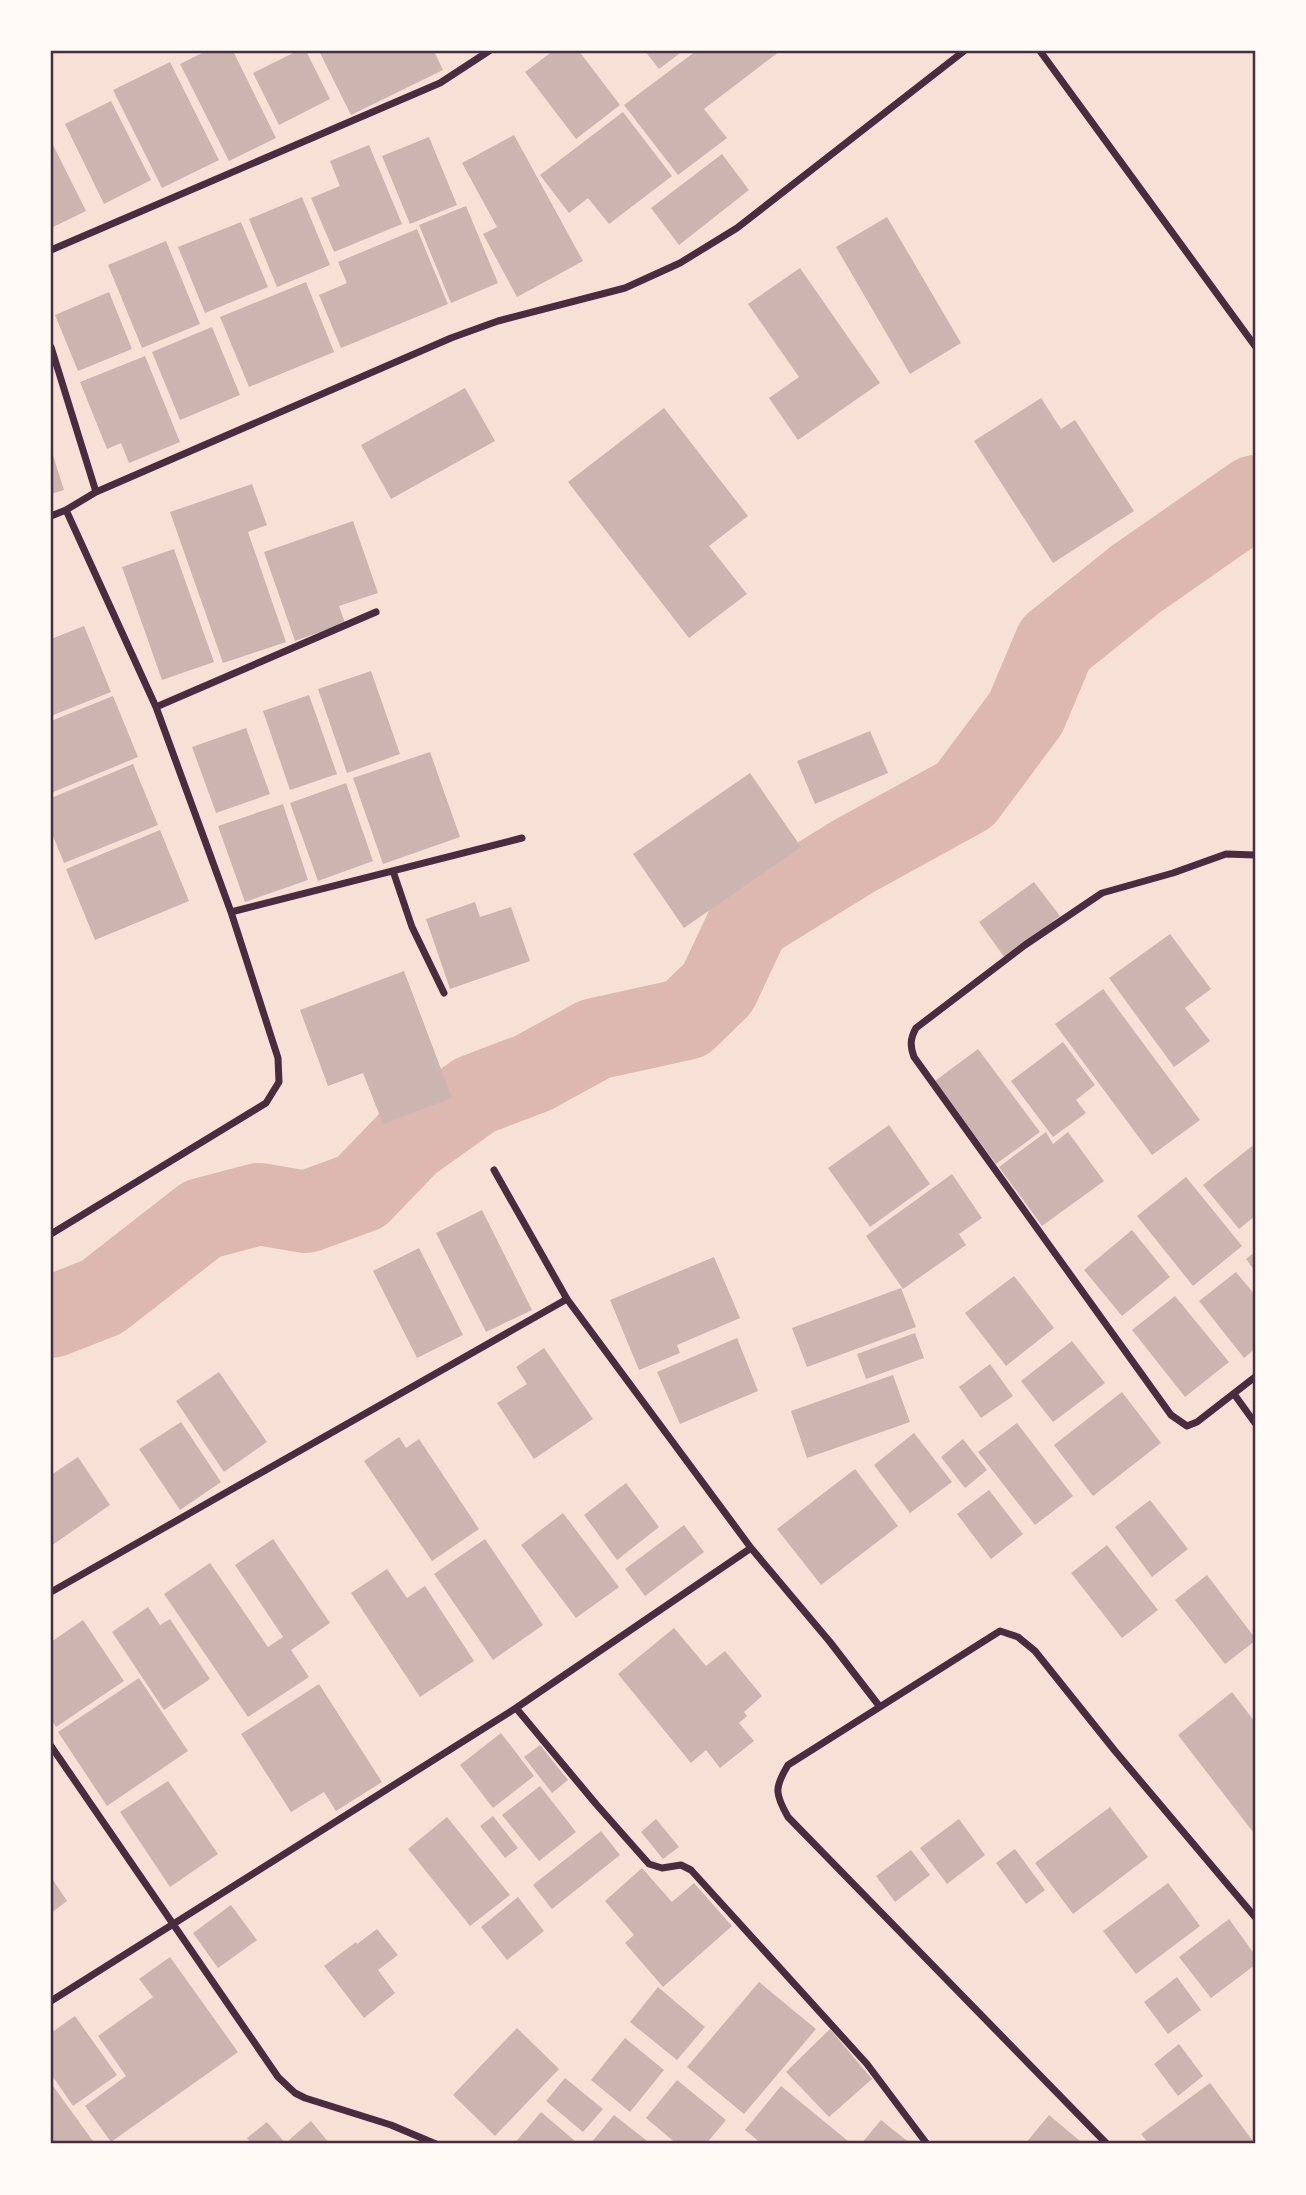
<svg xmlns="http://www.w3.org/2000/svg" width="1306" height="2195" font-family="'Open Sans',sans-serif">
	<style>
		.lines { fill: none; stroke-linecap: round; stroke-linejoin: round }
		.river { stroke: #dcb8b0; stroke-width: 82 }
		.building { fill: #ccb4b1 }
		.minor { stroke: #4a2c40; stroke-width: 7 }
		.neatline { fill: none; stroke: #4a2c40; stroke-width: 2.5 }
	</style>
	<rect width="100%" height="100%" fill="#f7e1d7"/>
	<g class="lines">
		<path class="river" d="M51,1317L102,1297L202,1219L259,1204L306,1212L361,1192L409,1142L475,1095L533,1073L595,1039L686,1019L718,988L750,920L854,856L965,795L1026,713L1055,644L1136,579L1255,496"/>
	</g>
	<path class="building" d="M206,51H233L276,138L229,161L180,64Z
		M297,51H306L330,99L279,125L253,73Z
		M319,51H434L443,70L351,115Z
		M553,51H579L620,105L576,139L525,72Z
		M645,51H683L659,69Z
		M696,51H780L704,109L727,138L678,175L624,105Z
		M170,62L219,160L162,188L113,90Z
		M111,101L151,180L104,204L65,124Z
		M623,112L672,176L609,224L588,198L569,213L540,175Z
		M514,135L583,261L517,297L483,234L497,227L462,163Z
		M429,137L457,205L410,224L382,156Z
		M53,145L86,211L51,228V146Z
		M369,145L402,224L334,252L311,198L340,186L330,161Z
		M722,154L749,190L679,245L651,208Z
		M302,197L330,265L277,287L249,219Z
		M466,206L498,283L451,303L419,225Z
		M887,217L961,343L910,374L836,247Z
		M241,222L268,287L205,313L178,247Z
		M417,229L448,304L341,348L319,295L347,283L338,262Z
		M166,241L200,324L142,348L108,265Z
		M800,268L880,383L798,440L769,398L799,377L748,304Z
		M306,282L334,352L249,387L220,317Z
		M109,292L132,349L78,371L55,315Z
		M212,327L240,395L180,420L152,352Z
		M145,356L180,442L129,463L121,443L107,449L80,382Z
		M465,388L495,441L391,499L361,445Z
		M1041,398L1061,429L1075,420L1134,511L1053,563L974,441Z
		M664,408L748,516L709,546L747,594L689,638L568,482Z
		M51,449L64,490L51,494Z
		M252,484L267,525L248,532L286,642L223,663L170,512Z
		M353,521L378,593L339,606L345,623L295,641L264,552Z
		M174,549L214,662L162,680L122,567Z
		M84,626L111,692L51,716V639Z
		M371,671L400,754L347,773L318,689Z
		M309,695L337,774L290,790L263,711Z
		M113,696L138,757L51,793V721Z
		M246,728L270,794L216,813L192,747Z
		M870,731L888,773L815,804L797,761Z
		M430,752L460,837L383,864L353,778Z
		M133,764L158,825L64,863L51,831V798Z
		M750,773L801,847L684,928L633,854Z
		M346,783L373,861L318,881L290,803Z
		M283,804L308,880L245,902L218,826Z
		M160,830L189,901L95,940L66,869Z
		M1034,882L1060,916L1005,958L979,922Z
		M475,902L480,917L511,907L530,961L450,989L426,919Z
		M1170,934L1211,989L1185,1008L1210,1041L1174,1067L1109,978Z
		M404,971L452,1098L383,1124L363,1073L328,1086L300,1010Z
		M1103,989L1200,1120L1152,1155L1055,1024Z
		M1063,1042L1095,1085L1076,1100L1086,1113L1053,1137L1011,1081Z
		M978,1049L1040,1132L996,1164L935,1081Z
		M889,1125L930,1184L870,1227L828,1168Z
		M1046,1132L1053,1144L1068,1132L1104,1181L1042,1226L999,1167Z
		M1252,1146L1255,1150V1216L1239,1229L1203,1185Z
		M952,1174L982,1218L959,1234L966,1245L903,1289L866,1236Z
		M1186,1177L1242,1246L1193,1286L1137,1216Z
		M482,1210L532,1310L486,1332L436,1233Z
		M1132,1230L1170,1277L1122,1316L1084,1270Z
		M419,1248L463,1335L417,1358L373,1271Z
		M1255,1252V1271L1246,1259Z
		M714,1257L740,1318L677,1345L680,1353L639,1370L610,1300Z
		M1236,1272L1255,1295V1349L1244,1358L1199,1301Z
		M1014,1276L1054,1328L1006,1366L965,1313Z
		M901,1288L916,1327L807,1367L792,1328Z
		M1175,1296L1229,1362L1185,1397L1132,1330Z
		M915,1333L924,1358L866,1379L857,1354Z
		M737,1338L758,1391L680,1424L657,1372Z
		M1072,1341L1105,1383L1053,1422L1021,1381Z
		M544,1348L593,1419L534,1459L497,1403L527,1384L516,1367Z
		M990,1364L1013,1396L981,1418L959,1387Z
		M219,1372L267,1442L224,1472L176,1401Z
		M893,1375L910,1422L807,1458L791,1411Z
		M1122,1392L1161,1443L1093,1496L1054,1445Z
		M181,1422L221,1482L180,1510L139,1449Z
		M1017,1423L1073,1496L1035,1525L978,1452Z
		M914,1433L952,1482L910,1513L874,1465Z
		M399,1437L406,1448L419,1439L479,1529L432,1561L364,1461Z
		M963,1439L987,1470L965,1488L941,1457Z
		M78,1457L110,1505L51,1546V1475Z
		M855,1469L898,1526L821,1585L777,1529Z
		M626,1483L659,1527L617,1560L584,1515Z
		M989,1490L1023,1534L991,1559L957,1514Z
		M1150,1500L1188,1549L1152,1577L1115,1527Z
		M563,1513L619,1587L576,1618L521,1545Z
		M684,1525L704,1552L645,1596L625,1569Z
		M273,1539L330,1623L291,1650L309,1677L248,1717L164,1594L210,1563L268,1647L283,1637L235,1565Z
		M485,1539L543,1625L493,1660L434,1574Z
		M1107,1545L1158,1610L1122,1638L1071,1573Z
		M387,1569L407,1598L425,1586L474,1661L420,1697L351,1593Z
		M1207,1575L1255,1638V1641L1225,1664L1175,1600Z
		M148,1607L160,1625L170,1619L210,1679L164,1710L112,1632Z
		M83,1620L124,1681L56,1727L51,1719V1642Z
		M674,1628L706,1666L725,1651L762,1696L744,1712L747,1716L739,1723L754,1741L720,1768L706,1750L691,1763L618,1674Z
		M139,1678L188,1751L107,1806L58,1732Z
		M319,1684L382,1782L336,1811L324,1792L291,1812L241,1734Z
		M1232,1692L1255,1722V1830L1253,1832L1178,1735Z
		M501,1733L534,1776L493,1808L460,1765Z
		M540,1745L568,1780L552,1793L524,1757Z
		M168,1781L218,1854L170,1887L120,1812Z
		M540,1786L576,1832L539,1861L502,1815Z
		M1110,1807L1148,1857L1073,1914L1035,1863Z
		M493,1816L518,1848L505,1858L480,1826Z
		M447,1817L510,1895L470,1926L408,1849Z
		M656,1819L679,1847L663,1859L641,1832Z
		M959,1819L985,1855L947,1884L920,1848Z
		M601,1831L620,1855L552,1909L533,1885Z
		M1015,1849L1045,1890L1026,1904L996,1863Z
		M911,1850L930,1875L895,1902L876,1876Z
		M642,1868L672,1902L694,1883L732,1926L663,1987L625,1943L634,1935L605,1901Z
		M51,1877L67,1901L51,1913Z
		M1168,1883L1200,1926L1136,1974L1103,1931Z
		M518,1897L544,1931L507,1960L481,1927Z
		M231,1905L257,1940L218,1968L193,1933Z
		M1229,1919L1255,1955V1965L1211,1998L1179,1957Z
		M377,1929L398,1955L378,1970L395,1993L364,2018L324,1966L356,1942L357,1944Z
		M170,1957L238,2052L111,2142L85,2106L126,2076L98,2036L153,1997L139,1979Z
		M1177,1977L1201,2010L1168,2034L1144,2002Z
		M759,1982L816,2029L744,2114L687,2067Z
		M658,1987L705,2027L677,2060L630,2022Z
		M75,2016L117,2075L73,2106L51,2074V2033Z
		M517,2028L559,2069L495,2136L453,2095Z
		M830,2029L872,2079L829,2117L786,2072Z
		M625,2038L664,2070L630,2112L591,2080Z
		M1179,2044L1203,2076L1178,2096L1154,2064Z
		M565,2078L603,2109L583,2132L546,2101Z
		M677,2080L726,2120L706,2144H677L646,2118Z
		M51,2083L95,2144H51Z
		M1210,2083L1255,2144H1149L1141,2134Z
		M781,2086L848,2141L845,2144H762L745,2130Z
		M541,2112L575,2141L572,2144H514Z
		M614,2115L651,2144H590Z
		M1049,2115L1080,2141L1077,2144H1025Z
		M881,2120L911,2144H861Z
		M311,2121L330,2144H292L289,2140Z
		M267,2122L286,2144H252L247,2138Z"/>
	<g class="lines">
		<path class="minor" d="M1040,51L1255,346
			M51,250L440,83L489,51
			M51,347L96,492
			M51,516L66,510L96,492L451,338L498,321L625,288L680,263L737,228L964,51
			M156,707L376,612
			M1255,855L1226,854L1173,873L1102,893L1025,945L916,1028C910,1039 910,1046 914,1057L1171,1415L1187,1426L1197,1422L1255,1377
			M393,871L412,927L444,993
			M231,912L522,838
			M494,1170L567,1299L751,1548L830,1642L880,1707
			M51,1234L266,1103L279,1082L278,1058L231,912L156,707L66,510
			M1234,1394L1255,1423
			M51,1592L567,1299
			M516,1708L596,1804L649,1864L662,1868L681,1865L691,1870L867,2064L927,2144
			M51,1746L278,2077L295,2093L305,2098L391,2125L436,2144
			M51,2001L516,1708L751,1548
			M1107,2144L788,1817C775,1794 774,1788 788,1765L1000,1631L1018,1637L1035,1651L1115,1751L1255,1917"/>
	</g>
	<rect width="1306" height="2195" fill="none" stroke="#fffaf5" stroke-width="105"/>
	<rect x="52" y="52" width="1202" height="2090" class="neatline"/>
</svg>
